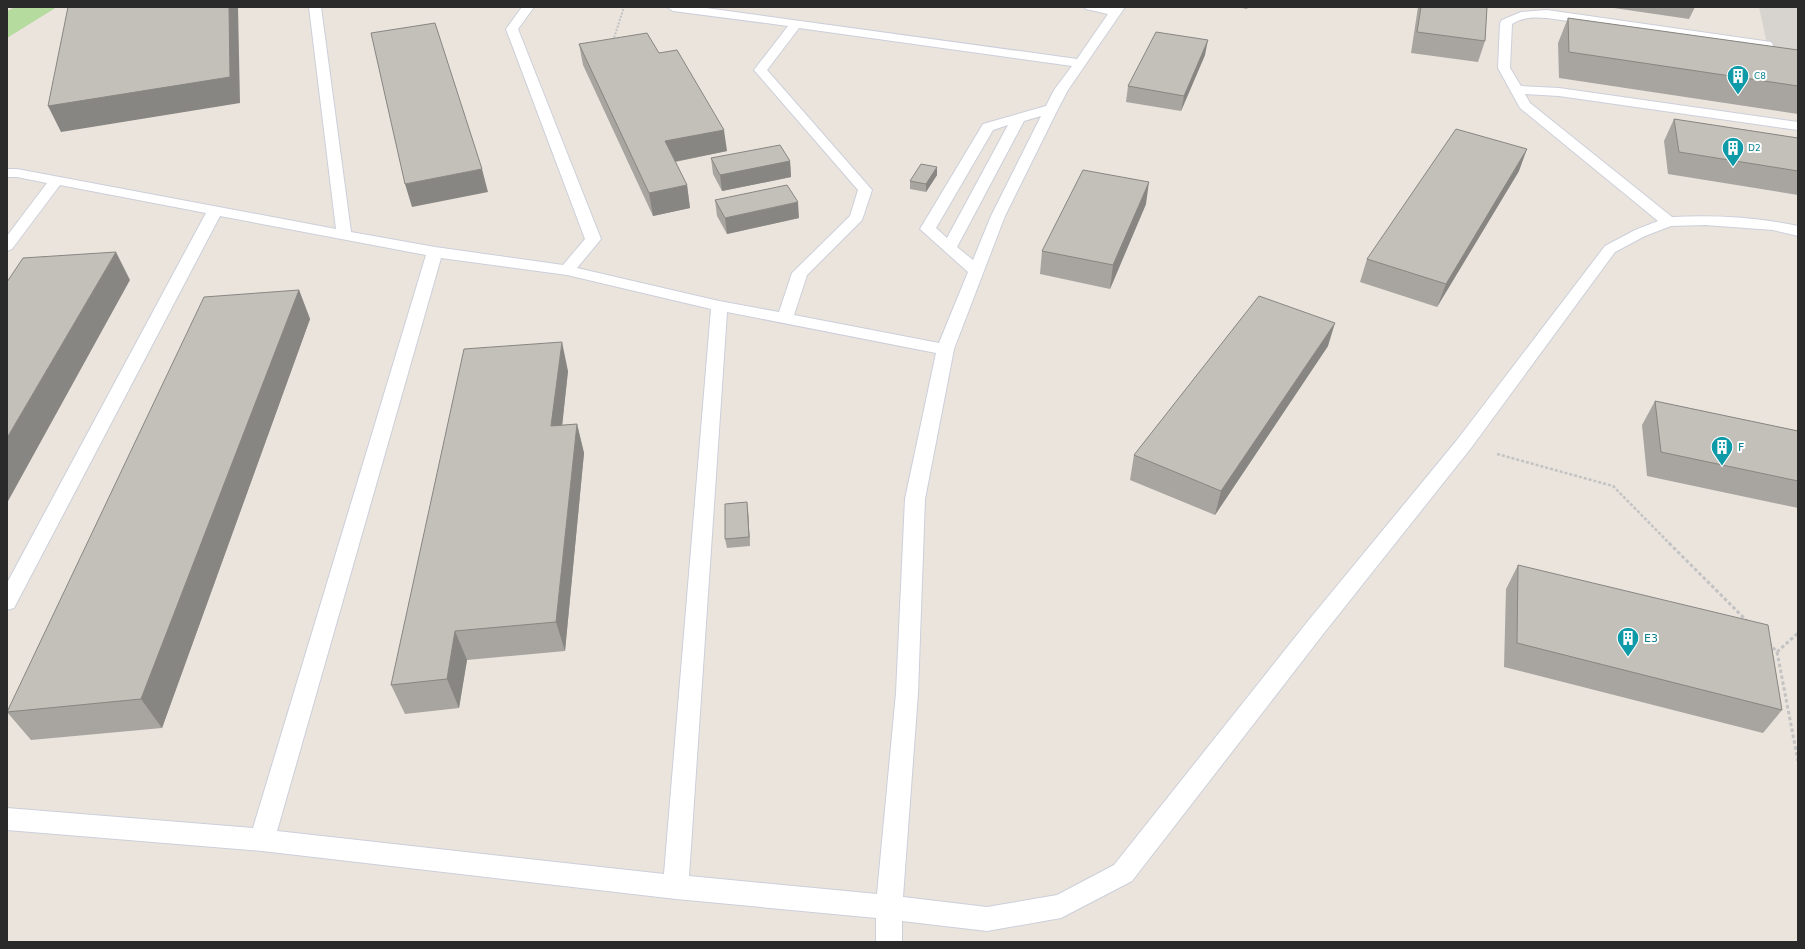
<svg xmlns="http://www.w3.org/2000/svg" width="1805" height="949" font-family="'DejaVu Sans',sans-serif">
	<style>
		.green { fill: #b5db9f }
		.plaza { fill: #d7d4cf }
		.lines { fill: none; stroke-linecap: round; stroke-linejoin: round }
		.lane-casing { stroke: #cccfda; stroke-width: 2 }
		.path-far2 { stroke: #c3c3c3; stroke-width: 2; stroke-dasharray: 2 1.5; stroke-linecap: butt }
		.path-far1 { stroke: #c3c3c3; stroke-width: 2.5; stroke-dasharray: 3 2; stroke-linecap: butt }
		.path { stroke: #c3c3c3; stroke-width: 3; stroke-dasharray: 3.5 2.5; stroke-linecap: butt }
		.lane { fill: #fff; fill-rule: evenodd }
		.wall { fill: #a8a49f }
		.shaded-wall { fill: #888682 }
		.building { fill: #c3bfb9; stroke: #888682 }
		.labels { text-anchor: middle; stroke-width: 4; stroke-linejoin: round; paint-order: stroke }
		.far-culture-label { font-size: 9px; fill: #0d838f; stroke: #fff; text-anchor: start }
		.culture-label { font-size: 11px; fill: #0d838f; stroke: #fff; text-anchor: start }
	</style>
	<rect width="100%" height="100%" fill="#eae4dd"/>
	<path class="green" d="M15,7H57L7,38V11Z"/>
	<path class="plaza" d="M1759,7H1798V62L1770,58Z"/>
	<g class="lines">
		<g class="lane-casing">
			<path id="lane" d="M309,7H321L351,232L435,247L563,265L585,239L506,29L522,7H534L518,29L601,239L577,268L719,301L779,312L792,273L850,216L858,190L754,70L788,26L673,11L667,7H699L1077,59L1108,14L1086,9L1084,7H1125L1068,90L1058,109L1005,216L954,349L925,499L918,693L903,897L987,907L1057,895L1114,865L1308,621L1457,440L1605,246L1635,230L1658,221L1520,108L1498,68L1500,23L1502,20L1521,12L1547,10L1771,42L1773,45L1771,48L1767,49L1547,18C1534,17 1523,17 1512,24L1510,68L1521,86L1559,88L1798,122V130L1559,96L1525,94L1530,103L1672,217C1714,215 1757,217 1798,226V236L1773,230L1705,225L1671,226L1645,236L1615,252L1471,448L1324,633L1132,881L1061,918L987,931L902,921V942H876V918L676,899L262,851L7,830V808L253,828L426,255L220,216L14,608L7,610V583L206,213L60,185L12,249L7,251V236L47,183L17,177H7V169H17L336,229ZM799,28L1072,66L1054,90L1046,106L983,124L920,229L968,272L939,343L794,315L807,275L862,220L872,190L767,70ZM1041,116L991,216L973,260L957,247L1024,121ZM1008,125L947,238L936,228L993,130ZM441,258L567,275L711,309L664,874L277,831ZM727,312L936,353L905,499L896,693L877,894L689,876Z"/>
		</g>
		<path class="path-far2" d="M613,41L624,7"/>
		<path class="path-far1" d="M1497,454L1613,486L1670,544"/>
		<path class="path" d="M1669,543L1747,621
			M1769,643L1777,652L1798,761
			M1777,652L1798,633"/>
		<use href="#lane" class="lane"/>
	</g>
	<path class="wall" d="M1237,7H1248L1247,9Z
		M1418,7H1487L1485,41L1478,62L1411,53Z
		M1607,7H1695L1689,19Z
		M1568,18L1798,50V114L1559,78L1558,43Z
		M579,44L659,53L727,151L675,162L687,185L690,208L653,216L583,65Z
		M1205,55L1181,111L1126,102L1128,86Z
		M1674,119L1798,138V195L1668,174L1664,141Z
		M711,158L790,161L791,177L722,191L713,174Z
		M937,167V175L926,192L910,189V181Z
		M1519,171L1437,307L1360,282L1367,259Z
		M715,200L799,218L727,234L717,216Z
		M1146,204L1110,289L1040,274L1042,251Z
		M299,290L310,319L162,728L31,740L7,712Z
		M1328,346L1215,515L1130,480L1134,455Z
		M568,371L562,425L577,424L584,453L565,651L467,660L459,708L405,714L391,685Z
		M1655,401L1798,431V508L1647,476L1642,425Z
		M748,511L750,546L727,548L725,539Z
		M1518,565L1782,710L1763,733L1504,667L1506,589Z"/>
	<path class="shaded-wall" d="M229,7H238L240,103L61,132L48,106Z
		M1208,40L1205,55L1181,111L1184,96Z
		M724,130L727,151L668,163L665,141Z
		M1527,149L1519,171L1437,307L1446,284Z
		M790,161L791,177L722,191L720,175Z
		M937,167V175L926,192V184Z
		M482,169L488,192L412,207L405,184Z
		M1149,182L1146,204L1110,289L1113,265Z
		M687,185L690,208L653,216L649,193Z
		M798,202L799,218L727,234L725,218Z
		M116,252L130,280L7,503V438Z
		M299,290L310,319L162,728L141,699Z
		M1335,323L1328,346L1215,515L1221,491Z
		M562,342L568,371L559,455L551,426Z
		M577,424L584,453L565,651L556,622Z
		M747,502L748,511L750,546L749,537Z
		M455,631L467,660L459,708L447,679Z"/>
	<path class="building" d="M68,7H229L230,77L48,106Z
		M1421,7H1487L1485,41L1417,32Z
		M1568,18L1798,50V86L1569,52Z
		M435,23L482,169L405,184L371,33Z
		M1156,32L1208,40L1184,96L1128,86Z
		M647,33L659,53L677,50L724,130L665,141L687,185L649,193L579,44Z
		M1674,119L1798,138V171L1679,152Z
		M1456,129L1527,149L1446,284L1367,259Z
		M780,145L790,161L720,175L711,158Z
		M921,164L937,167L926,184L910,181Z
		M1083,170L1149,182L1113,265L1042,251Z
		M787,185L798,202L725,218L715,200Z
		M116,252L7,438V282L23,258Z
		M299,290L141,699L7,712L204,297Z
		M1259,296L1335,323L1221,491L1134,455Z
		M562,342L551,426L577,424L556,622L455,631L447,679L391,685L464,349Z
		M1655,401L1798,431V481L1661,452Z
		M747,502L749,537L725,539V504Z
		M1518,565L1768,625L1782,710L1517,643Z"/>
	<defs>
		<g id="building-pin" transform="scale(1.15)"><path d="M0 17L-7.5 6A9.5 9.5 0 1 1 7.5 6Z" fill="#0f9aa8" stroke="#fff"/><path d="M-4-6H4V6H1V3H-1V6H-4ZM-2.5-4.3h1.7v1.8h-1.7ZM.8-4.3h1.7v1.8H.8ZM-2.5-1h1.7V.8h-1.7ZM.8-1h1.7V.8H.8Z" fill="#fff"/></g>
	</defs>
	<g fill-rule="evenodd">
		<use href="#building-pin" x="1738" y="76"/>
		<use href="#building-pin" x="1733" y="148"/>
		<use href="#building-pin" x="1722" y="447"/>
		<use href="#building-pin" x="1628" y="638"/>
	</g>
	<g class="labels">
		<g class="far-culture-label">
			<text x="1754" y="79">C8</text>
			<text x="1748" y="151">D2</text>
		</g>
		<g class="culture-label">
			<text x="1738" y="451">F</text>
			<text x="1644" y="642">E3</text>
		</g>
	</g>
	<rect width="1805" height="949" fill="none" stroke="#2a2a2a" stroke-width="16"/>
</svg>
